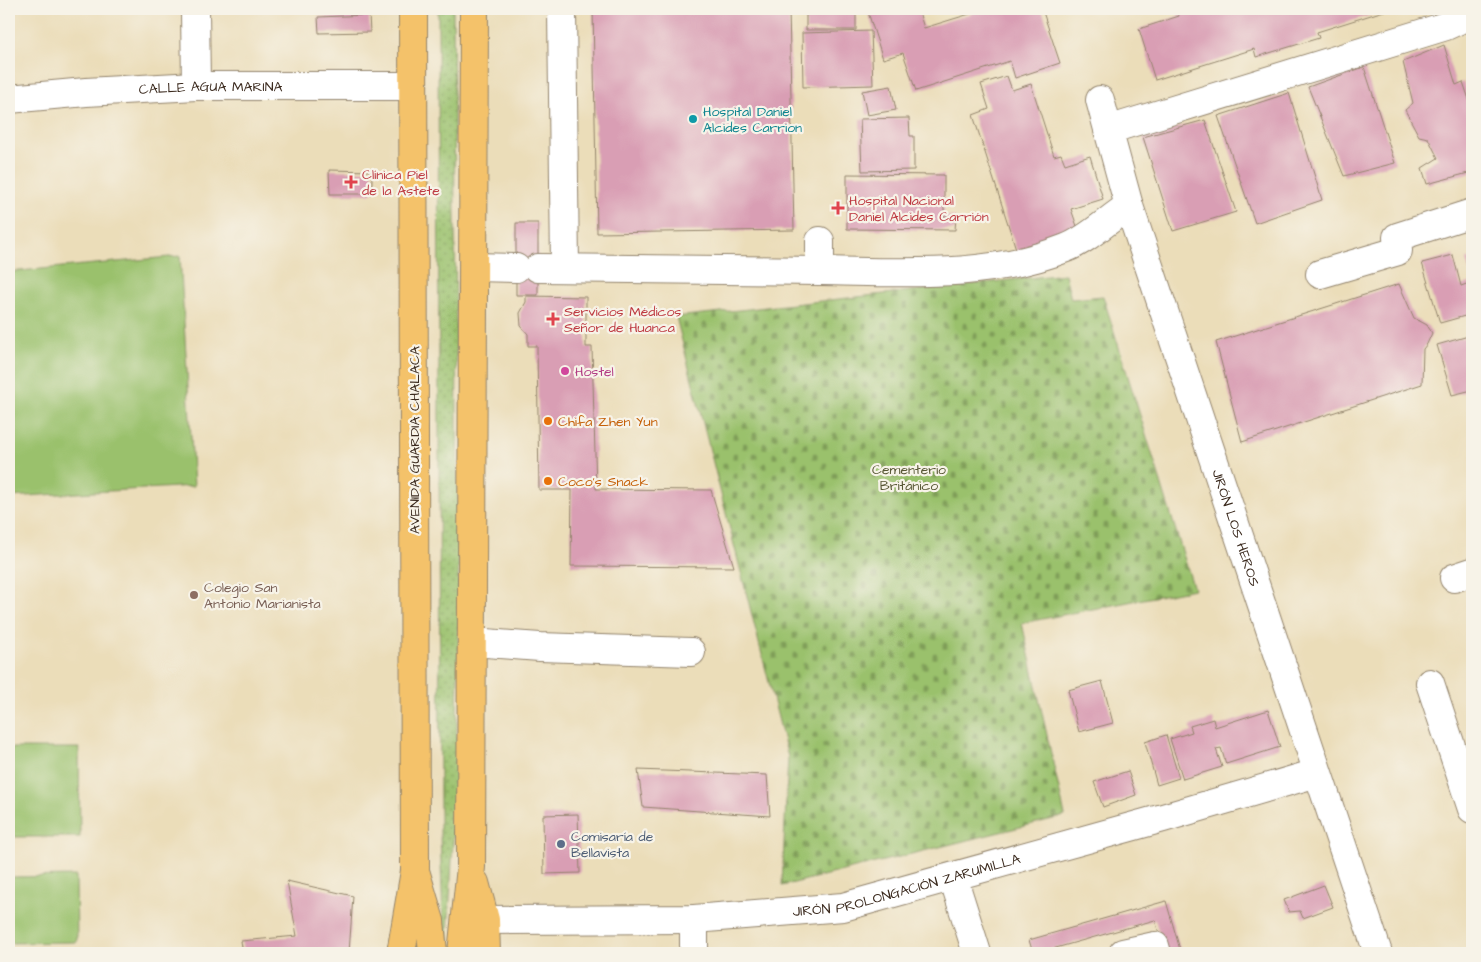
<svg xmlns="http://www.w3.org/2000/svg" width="1481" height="962" font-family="'Architects Daughter',sans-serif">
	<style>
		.grass { fill: url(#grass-dots); stroke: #6a7645 }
		.cemetery { fill: url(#cemetery-stones); stroke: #6a7645 }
		.garden { fill: #9ac16c; stroke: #6a7645 }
		.building { fill: #d99eb4 }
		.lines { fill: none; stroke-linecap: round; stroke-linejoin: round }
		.minor-casing { stroke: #93846c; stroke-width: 30 }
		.major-casing { stroke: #93846c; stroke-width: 30 }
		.minor { stroke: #fff; stroke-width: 28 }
		.major { stroke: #f4c26a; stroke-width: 28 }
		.culture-dot { fill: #0f9aa8; stroke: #f7f3e8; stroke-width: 2 }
		.health-dot { fill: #e0444e; stroke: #f7f3e8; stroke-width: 2 }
		.hotel-dot { fill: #d1479c; stroke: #f7f3e8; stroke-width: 2 }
		.food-dot { fill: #e8710a; stroke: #f7f3e8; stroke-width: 2 }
		.education-dot { fill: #8d6e63; stroke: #f7f3e8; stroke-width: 2 }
		.service-dot { fill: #5c6f8a; stroke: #f7f3e8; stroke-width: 2 }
		.labels { text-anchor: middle; stroke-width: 4.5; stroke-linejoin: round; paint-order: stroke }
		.street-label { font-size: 14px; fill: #3b2a1e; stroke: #f7f3e8 }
		.culture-label { font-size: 14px; fill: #0d838f; stroke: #f7f3e8; text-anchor: start }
		.health-label { font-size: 14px; fill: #be3a42; stroke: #f7f3e8; text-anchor: start }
		.hotel-label { font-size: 14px; fill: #b23c85; stroke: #f7f3e8; text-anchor: start }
		.food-label { font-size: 14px; fill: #c56008; stroke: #f7f3e8; text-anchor: start }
		.park-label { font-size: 14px; fill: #585735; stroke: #f7f3e8 }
		.education-label { font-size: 14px; fill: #785e54; stroke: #f7f3e8; text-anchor: start }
		.service-label { font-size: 14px; fill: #4e5e75; stroke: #f7f3e8; text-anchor: start }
	</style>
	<defs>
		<pattern id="grass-dots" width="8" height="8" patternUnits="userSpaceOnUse" patternTransform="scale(1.25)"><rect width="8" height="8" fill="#9ac16c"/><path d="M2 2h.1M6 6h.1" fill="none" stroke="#7f9d58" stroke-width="1.8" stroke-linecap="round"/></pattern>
		<pattern id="cemetery-stones" width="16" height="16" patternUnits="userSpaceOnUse" patternTransform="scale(1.25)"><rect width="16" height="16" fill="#9ac16c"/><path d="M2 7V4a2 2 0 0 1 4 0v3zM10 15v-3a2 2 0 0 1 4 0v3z" fill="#7f9d58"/></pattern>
	</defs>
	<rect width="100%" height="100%" fill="#f7f3e8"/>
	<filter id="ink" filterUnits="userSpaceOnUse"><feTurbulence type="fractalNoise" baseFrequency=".02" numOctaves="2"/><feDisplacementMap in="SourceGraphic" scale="10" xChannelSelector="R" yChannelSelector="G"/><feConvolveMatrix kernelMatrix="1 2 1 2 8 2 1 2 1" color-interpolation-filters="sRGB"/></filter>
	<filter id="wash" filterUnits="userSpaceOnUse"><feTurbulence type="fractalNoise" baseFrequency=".0096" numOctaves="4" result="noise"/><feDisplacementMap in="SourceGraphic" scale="20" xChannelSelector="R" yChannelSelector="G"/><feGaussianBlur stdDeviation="1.12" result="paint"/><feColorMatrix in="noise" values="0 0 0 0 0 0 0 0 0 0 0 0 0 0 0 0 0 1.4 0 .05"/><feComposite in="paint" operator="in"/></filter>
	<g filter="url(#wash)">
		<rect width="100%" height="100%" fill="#ebddb9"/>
		<path class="grass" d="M438,9H453L459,630L455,805L447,953H444L440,834Z"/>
		<path class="cemetery" d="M1065,274L1071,299L1103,296L1194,589L1022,623L1065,816L782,886L788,757L676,317Z"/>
		<path class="garden" d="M180,256L194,486L9,497V272Z
			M9,748H79L80,837H9Z
			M76,876L77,942L9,943V877Z"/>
		<g id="blocks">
			<path class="building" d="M593,9H789L794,230L597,233Z
				M806,9H856V30H806Z
				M867,9H918L924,28L986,9H1042L1060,63L1015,78L1010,61L916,91L903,53L883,59Z
				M1177,9H1390L1317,32L1319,38L1256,57L1254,49L1155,80L1139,29L1179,16Z
				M369,15L370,32L319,33L318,17Z
				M871,31L873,85L803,87L802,33Z
				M1444,45L1456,85L1463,82L1472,108V123L1471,124L1472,129V172L1427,184L1422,168L1438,158L1428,138L1419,136L1405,110L1413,103L1403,62Z
				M1364,67L1395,163L1344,176L1308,87Z
				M1007,76L1012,90L1031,84L1054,156L1061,154L1065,164L1090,156L1103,199L1071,209L1079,232L1017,252L973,115L989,109L981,84Z
				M891,86L896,110L867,115L862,91Z
				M1289,93L1322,200L1255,223L1218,116Z
				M909,118L910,136H914V170L862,171L860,119Z
				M1205,120L1236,212L1173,231L1143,137Z
				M329,170L372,171V194H330Z
				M847,174L944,175V216L956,217L955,230L847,229Z
				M516,223H538V295H516Z
				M1453,255L1461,286L1472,282V314L1440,323L1422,263Z
				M1472,258V280L1466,260Z
				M1399,284L1414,318L1427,325L1432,333L1427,344L1423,349L1422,384L1242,442L1216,342Z
				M526,296L586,297V347H592L596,489L711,490L734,567L571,566L572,490H539L537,346H528V334L521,326L520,313L526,302Z
				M1472,335V390L1452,395L1437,345Z
				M1102,681L1113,723L1079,732L1068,690Z
				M1268,710L1280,747L1226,764L1221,748L1216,749L1222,767L1183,779L1170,739L1192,732L1190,726L1213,719L1215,727Z
				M1166,735L1179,778L1157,785L1145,742Z
				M638,770L767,775L770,816L643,807Z
				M1128,771L1136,795L1103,807L1094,782Z
				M578,814L580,873L544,874L543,815Z
				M287,881L353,896L349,953H243L241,941L297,936Z
				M1324,885L1333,907L1303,918L1300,911L1289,912L1284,900Z
				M1166,901L1181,953H1165L1155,920L1038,953H1033L1029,940Z"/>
		</g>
	</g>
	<g filter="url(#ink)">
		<use href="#blocks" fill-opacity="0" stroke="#93846c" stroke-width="1"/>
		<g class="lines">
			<g class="minor-casing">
				<g id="minor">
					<path d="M195,9L196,86"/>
					<path d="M562,9L565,268"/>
					<path id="s1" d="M9,99L86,92L196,86H413"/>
					<path id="s2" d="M1100,100L1129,206L1378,953"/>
					<path d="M1108,130L1446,26L1472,14"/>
					<path d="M474,267L516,268"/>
					<path d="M538,268L820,271V241"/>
					<path d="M820,271C903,272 987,279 1066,248C1089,239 1108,219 1129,206"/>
					<path d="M1320,274L1398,251L1397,237L1472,213"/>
					<path d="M1454,578L1472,572"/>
					<path d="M472,642L540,647L691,652"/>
					<path d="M1430,683L1472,809"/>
					<path d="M953,877L977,953"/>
					<path id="s3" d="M485,920L694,919L843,907L1163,818L1317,773"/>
					<path d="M694,953V919"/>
					<path d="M1123,953L1155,946L1157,953"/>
				</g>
			</g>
			<g class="major-casing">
				<path id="major" d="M416,874L430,921L433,953
					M475,883L485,920L486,953
					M401,953L415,871L413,9
					M462,953L471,867L474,9"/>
			</g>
			<use href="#minor" class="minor"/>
			<use href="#major" class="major"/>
		</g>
	</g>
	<circle class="culture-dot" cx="693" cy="119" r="5"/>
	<g class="health-dot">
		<path d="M348.5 174.5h5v5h5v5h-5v5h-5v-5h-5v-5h5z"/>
		<path d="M835.5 200.5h5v5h5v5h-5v5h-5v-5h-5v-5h5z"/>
		<path d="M550.5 311.5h5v5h5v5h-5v5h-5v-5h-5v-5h5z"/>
	</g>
	<circle class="hotel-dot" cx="565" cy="371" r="5"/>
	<g class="food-dot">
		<circle cx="548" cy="421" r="5"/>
		<circle cx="548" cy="481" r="5"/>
	</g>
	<circle class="education-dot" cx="194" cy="595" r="5"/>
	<circle class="service-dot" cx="561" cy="844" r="5"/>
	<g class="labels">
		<g class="street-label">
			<text dy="5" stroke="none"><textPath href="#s1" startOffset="202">CALLE AGUA MARINA</textPath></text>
			<text transform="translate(414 440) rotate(-90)" y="5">AVENIDA GUARDIA CHALACA</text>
			<text dy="5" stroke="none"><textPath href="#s2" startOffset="449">JIRÓN LOS HEROS</textPath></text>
			<text dy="5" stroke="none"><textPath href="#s3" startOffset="425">JIRÓN PROLONGACIÓN ZARUMILLA</textPath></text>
		</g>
		<g class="culture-label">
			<text x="703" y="116">Hospital Daniel<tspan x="703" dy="16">Alcides Carrion</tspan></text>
		</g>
		<g class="health-label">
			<text x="362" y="179">Clínica Piel<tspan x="362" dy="16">de la Astete</tspan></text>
			<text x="849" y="205">Hospital Nacional<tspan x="849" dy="16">Daniel Alcides Carrión</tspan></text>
			<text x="564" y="316">Servicios Médicos<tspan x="564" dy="16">Señor de Huanca</tspan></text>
		</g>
		<g class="hotel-label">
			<text x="575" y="376">Hostel</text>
		</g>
		<g class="food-label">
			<text x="558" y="426">Chifa Zhen Yun</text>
			<text x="558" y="486">Coco's Snack</text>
		</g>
		<g class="park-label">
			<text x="909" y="474">Cementerio<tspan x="909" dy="16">Británico</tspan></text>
		</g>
		<g class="education-label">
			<text x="204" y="592">Colegio San<tspan x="204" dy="16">Antonio Marianista</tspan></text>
		</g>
		<g class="service-label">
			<text x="571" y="841">Comisaría de<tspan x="571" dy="16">Bellavista</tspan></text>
		</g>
	</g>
	<rect width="1481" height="962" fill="none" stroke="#f7f3e8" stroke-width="30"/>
</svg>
